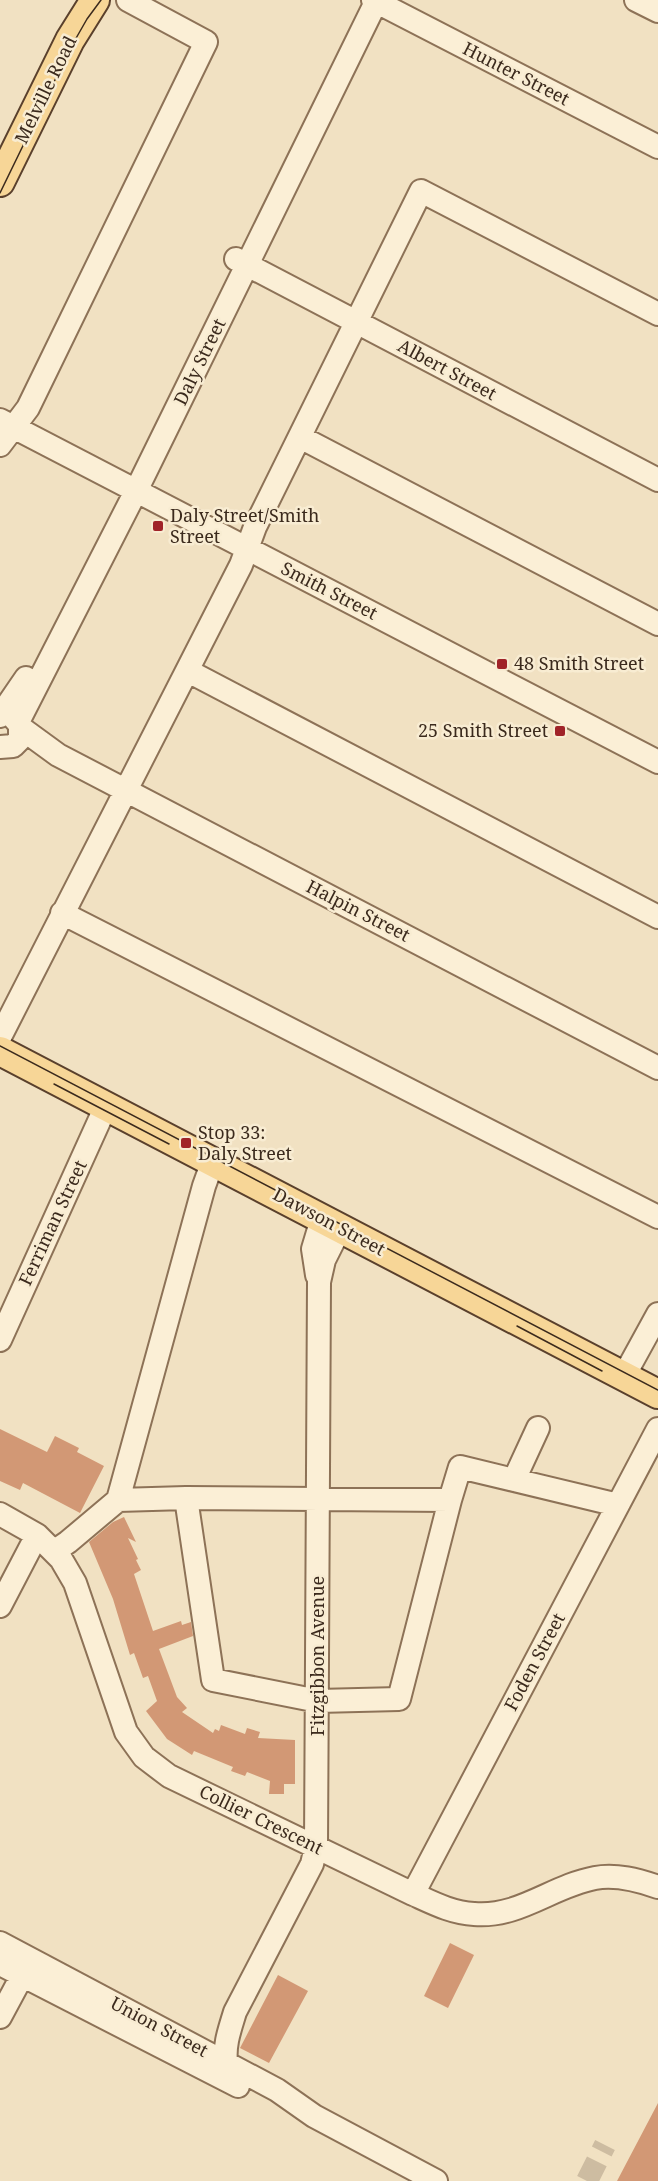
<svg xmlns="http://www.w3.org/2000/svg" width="658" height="2181" font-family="'Noto Serif',serif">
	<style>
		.building { fill: #d29875 }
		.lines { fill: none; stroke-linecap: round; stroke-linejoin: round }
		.minor-tunnel { stroke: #cdbca1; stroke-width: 22; stroke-dasharray: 22 11; stroke-linecap: butt }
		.minor-casing { stroke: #8d7257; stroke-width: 26 }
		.major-casing { stroke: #5a402c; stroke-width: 32 }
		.minor { stroke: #fbefd6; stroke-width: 22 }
		.major { stroke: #f7d697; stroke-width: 28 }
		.tram { stroke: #3b2a1d; stroke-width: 1.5 }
		.poi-dot { fill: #a02328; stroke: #f8ecd2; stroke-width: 2 }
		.labels { text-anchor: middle; stroke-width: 5; stroke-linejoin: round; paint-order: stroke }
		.street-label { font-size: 18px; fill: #3b2a1d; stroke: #f8ecd2 }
		.poi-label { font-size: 18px; fill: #3b2a1d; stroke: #f8ecd2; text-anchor: start }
	</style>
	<rect width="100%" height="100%" fill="#f1e1c2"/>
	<path class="building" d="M0,1429L47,1452L55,1436L79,1448L77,1452L104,1466L80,1513L23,1483L20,1490L0,1481Z
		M124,1517L136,1542L128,1538L138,1559L136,1560L141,1570L134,1574L153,1631L181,1621L182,1625L191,1622L193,1636L159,1649L177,1697L187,1708L182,1712L213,1733L215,1729L219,1731L221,1725L245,1734L247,1728L260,1732L258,1738L295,1740V1784H284V1794H269L270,1781L247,1772L245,1776L231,1771L233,1767L194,1751L192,1755L167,1739L146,1711L157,1701L148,1676L143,1678L134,1653L130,1655L113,1599L89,1542L113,1522Z
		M450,1943L474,1955L448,2008L424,1996Z
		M278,1975L308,1991L269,2063L240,2048Z
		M658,2103V2181H617Z"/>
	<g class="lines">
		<path class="minor-tunnel" d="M587,2181L605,2145"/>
		<g class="minor-casing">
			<path id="minor" d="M373,0L658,147
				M636,0L658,11
				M236,259L658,480
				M0,420L658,762
				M300,437L658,624
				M0,445L28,408L206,42L128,0
				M188,671L658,917
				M0,716L26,678
				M18,722L136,491L377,0
				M21,728L58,755L658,1068
				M0,747L13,746L20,739V725L13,717
				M62,913L658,1217
				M0,1037L241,565L255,527L421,191L658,314
				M317,1275L313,1249L322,1219
				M0,1340L106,1106
				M624,1376L658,1314
				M514,1480L538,1428
				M118,1500L186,1498
				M450,1500L186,1498L213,1680L318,1701L399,1699L450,1500L460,1467L618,1505
				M0,1514L37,1535L61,1559L75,1583L126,1732L144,1757L169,1776L413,1894C433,1903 452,1913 474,1914C519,1918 552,1886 595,1878C616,1874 638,1880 658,1887
				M55,1551L68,1542L118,1500L204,1186L213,1161
				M0,1606L37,1535
				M413,1894L658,1429
				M0,1943L277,2090L314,2116L436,2181
				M0,1964L238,2086
				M0,2017L22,1976
				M226,2062C224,2044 230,2029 235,2012L312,1864L316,1847L319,1282L324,1260L340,1228"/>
		</g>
		<g class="major-casing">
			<path id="major" d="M0,182L70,40L95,0
				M0,1051L658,1394"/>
		</g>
		<use href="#minor" class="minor"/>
		<use href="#major" class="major"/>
		<path class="tram" d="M0,193L71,47L87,19L101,0
			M0,1046L658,1390
			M54,1084L169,1144
			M517,1326L602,1371"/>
	</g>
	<g class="poi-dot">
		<rect x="152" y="520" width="12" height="12" rx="3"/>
		<rect x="496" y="658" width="12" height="12" rx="3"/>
		<rect x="554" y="725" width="12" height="12" rx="3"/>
		<rect x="180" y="1137" width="12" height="12" rx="3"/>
	</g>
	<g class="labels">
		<g class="street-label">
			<text transform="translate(516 74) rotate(27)" y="6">Hunter Street</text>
			<text transform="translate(46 90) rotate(-64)" y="6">Melville Road</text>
			<text transform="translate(200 362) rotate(-64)" y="6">Daly Street</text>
			<text transform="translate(447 370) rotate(28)" y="6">Albert Street</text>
			<text transform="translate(329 591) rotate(27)" y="6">Smith Street</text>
			<text transform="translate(358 911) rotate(27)" y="6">Halpin Street</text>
			<text transform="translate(329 1222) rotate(28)" y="6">Dawson Street</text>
			<text transform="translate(53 1223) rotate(-65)" y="6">Ferriman Street</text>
			<text transform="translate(318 1656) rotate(-90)" y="6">Fitzgibbon Avenue</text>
			<text transform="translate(535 1662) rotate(-62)" y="6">Foden Street</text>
			<text transform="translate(261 1820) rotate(26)" y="6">Collier Crescent</text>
			<text transform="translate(159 2027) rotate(28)" y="6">Union Street</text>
		</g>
		<g class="poi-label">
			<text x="170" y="522">Daly Street/Smith<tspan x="170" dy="21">Street</tspan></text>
			<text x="514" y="670">48 Smith Street</text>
			<text x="548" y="737" text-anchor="end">25 Smith Street</text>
			<text x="198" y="1139">Stop 33:<tspan x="198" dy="21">Daly Street</tspan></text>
		</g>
	</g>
</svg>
